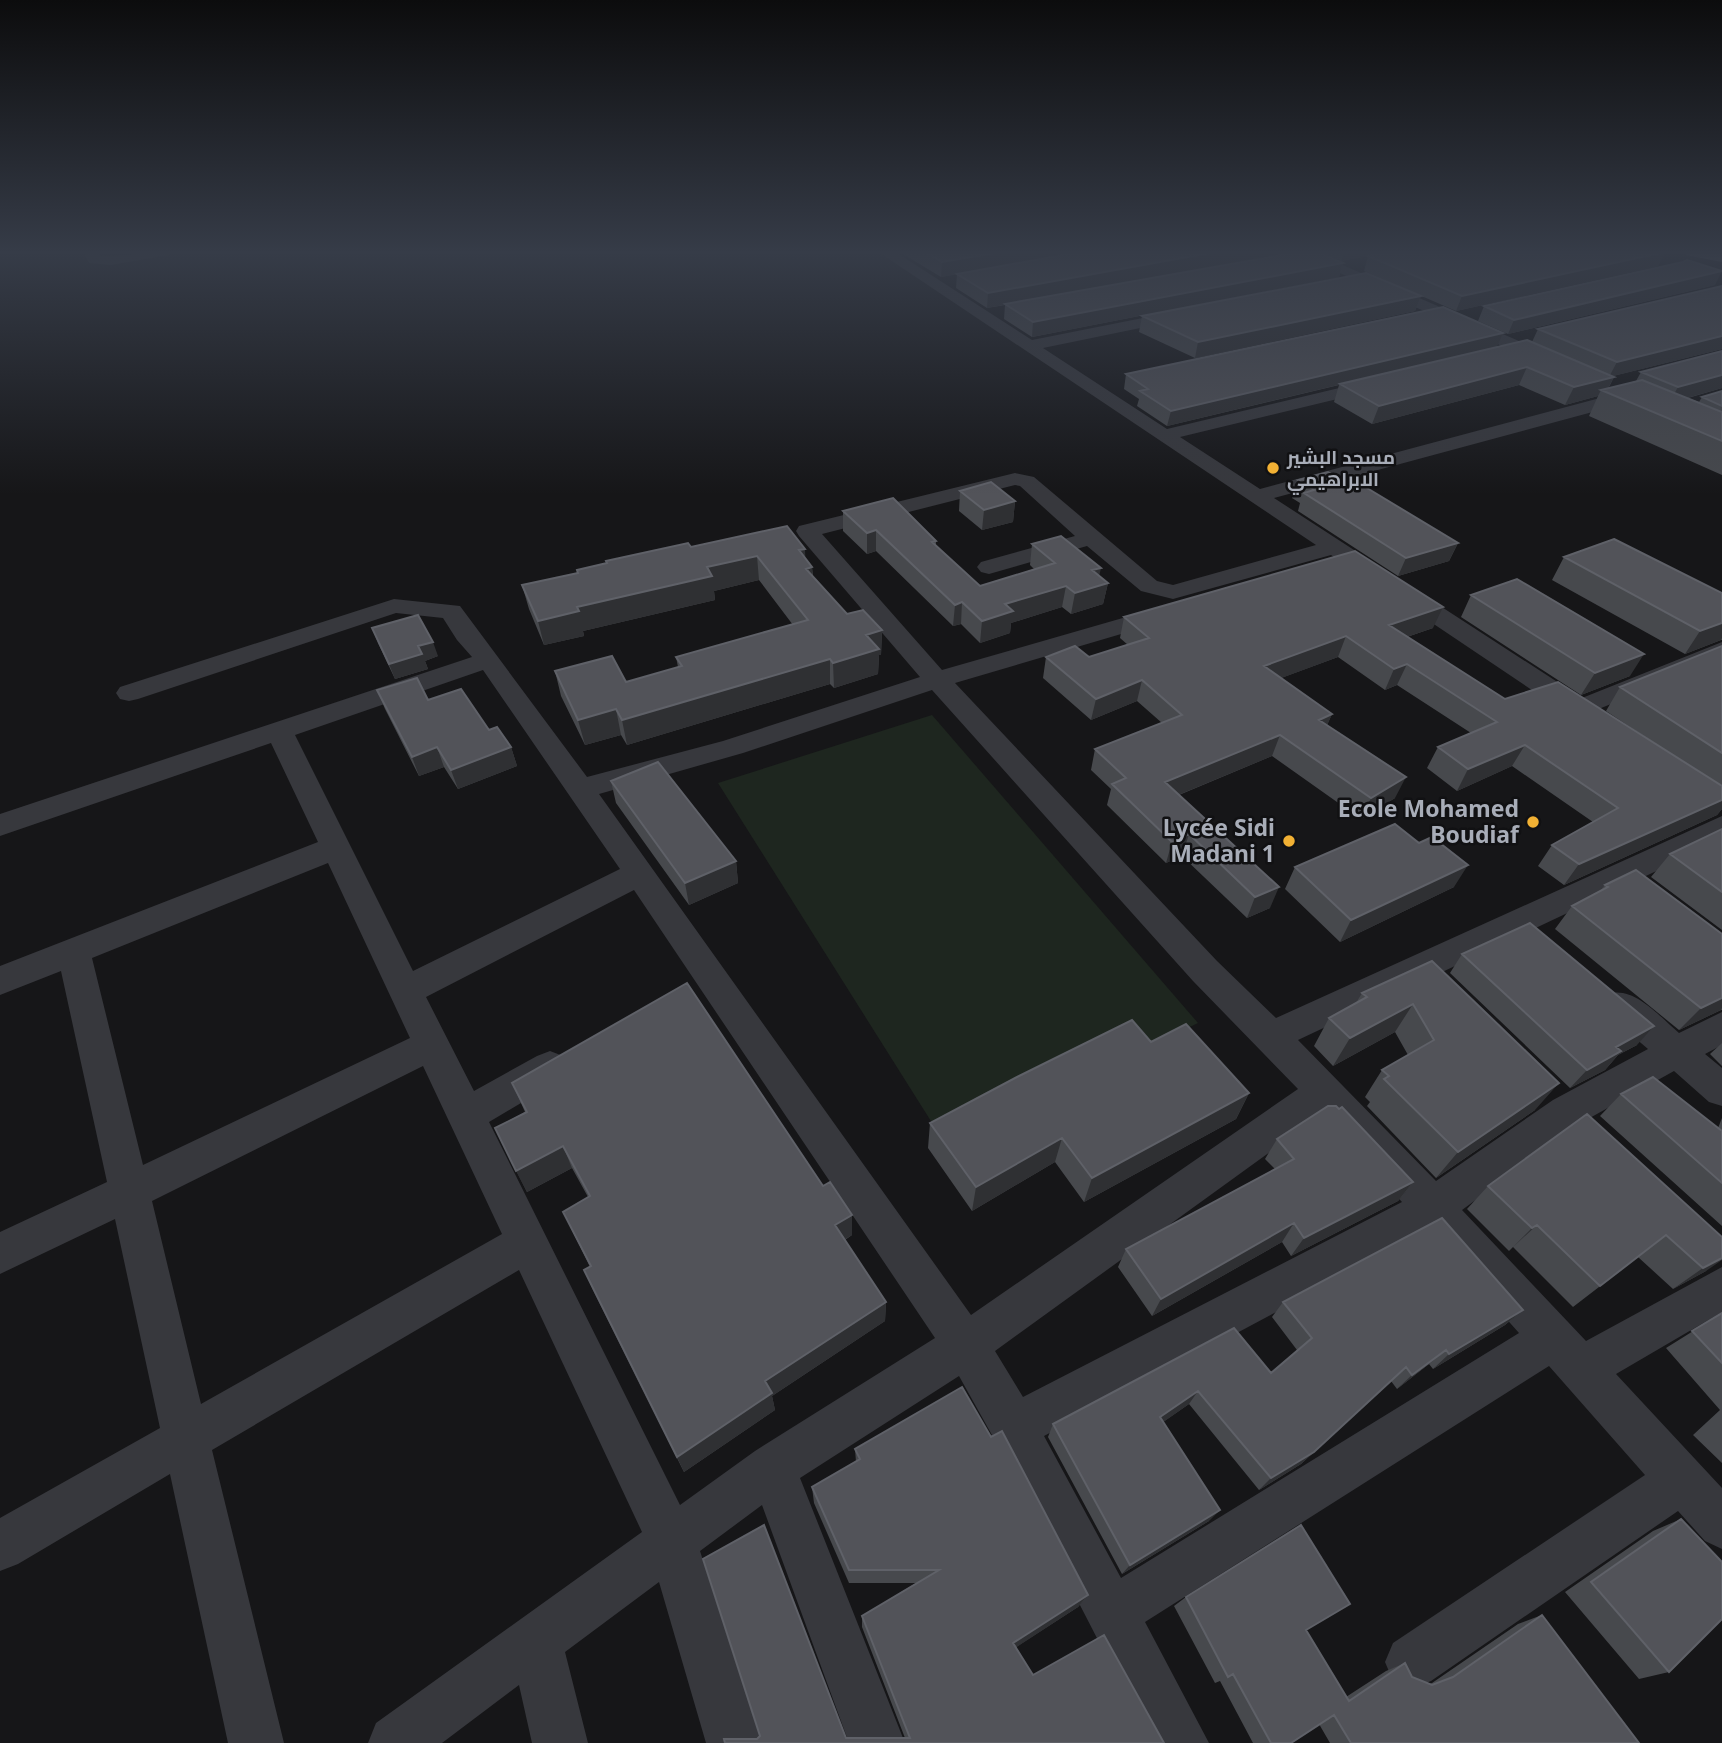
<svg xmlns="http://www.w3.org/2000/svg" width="1722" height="1743" font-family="'Noto Sans',Cairo,sans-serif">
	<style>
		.green { fill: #1e261f }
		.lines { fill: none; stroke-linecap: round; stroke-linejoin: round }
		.minor { fill: #37383d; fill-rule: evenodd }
		.highway { fill: #63666e; fill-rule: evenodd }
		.wall { fill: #47494d }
		.shaded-wall { fill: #2f3033 }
		.building { fill: #525359; stroke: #5f6168; stroke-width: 2 }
		.poi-dot { fill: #f2b134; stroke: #111113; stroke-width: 2.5 }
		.labels { text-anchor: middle; stroke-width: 5; stroke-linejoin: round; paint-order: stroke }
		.far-poi-label { font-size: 19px; font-weight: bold; fill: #a8adb8; stroke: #111113; text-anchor: start }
		.poi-label { font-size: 23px; font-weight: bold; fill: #a8adb8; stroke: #111113; text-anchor: end }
	</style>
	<rect width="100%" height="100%" fill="#161618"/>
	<path class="green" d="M932,715L1198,1023L946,1145L718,783Z"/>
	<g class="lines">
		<path class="minor" d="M87,251H101L100,256C124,257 150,251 175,251L168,255L111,265L89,263L85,255Z
			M877,251H894L1032,340L1183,310L1189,312L1191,315L1189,318L1043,348L1167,429L1377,379L1383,380L1386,384L1383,388L1180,437L1260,489L1630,390L1639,396L1637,400L1274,498L1582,698L1722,642V659L1579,717L1569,715L1331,555L1173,599L1141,591L1087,546L989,574L981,572L977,567L981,562L1075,536L1020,486L1015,485L822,534L942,670L1154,609L1163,607L1172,609L1175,614L1172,619L955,683L1217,961L1276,1018L1722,816V840L1298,1040L1436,1181L1553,1100L1648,1049L1607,1014L1601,1004L1607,994C1634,985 1659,1016 1679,1033L1722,1012V1045L1705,1054L1722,1068V1106L1709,1102L1674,1071L1579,1124L1462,1210L1586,1341L1722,1267V1312L1616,1374L1722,1488V1549L1705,1541L1678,1511L1431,1681L1412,1689L1393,1681L1385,1662L1393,1643L1645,1475L1549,1366L1145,1622L1209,1743H1151L997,1444L959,1376L800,1478L905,1743H849L762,1505L700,1551L762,1743H706L659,1582L565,1652L588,1743H532L519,1685L442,1743H368L376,1723L642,1532L519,1270L212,1450L284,1743H228L170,1474L18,1564L0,1571V1518L160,1428L115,1219L0,1274V1232L107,1182L61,971L0,995V966L318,842L271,743L0,836V814L472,657L457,640L443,618L396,613L138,699L129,701L120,699L116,693L120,687L394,599L460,606L587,777L723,741L920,677L799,536L796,531L799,526L1015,473L1034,477L1157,581L1173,585L1316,545ZM483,670L620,869L413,971L295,735ZM932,690L1193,981L1298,1089L971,1315L599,794L743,753ZM328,863L410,1038L143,1165L92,958ZM634,890L935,1338L755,1451L680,1505L489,1122L563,1078L568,1067L563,1056L550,1051L537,1056L474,1091L426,997ZM423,1066L502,1234L201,1404L152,1201ZM1321,1115L1402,1202L1023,1397L995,1351ZM1428,1231L1519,1333L1121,1578L1044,1436Z
			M1291,251H1310L1556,357L1559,361L1550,366L1544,365Z"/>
		<path class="highway" d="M1683,251L1722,252V262L1686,255Z"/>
	</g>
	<path class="wall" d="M898,251H1290L1289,252L1070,293L1343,263L1339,277L1032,337L1004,319L1005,305L987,308L956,288L957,274L941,277Z
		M1317,251H1394L1341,261Z
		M1665,252L1658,266L1456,311L1364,271L1368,256Z
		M1715,285L1508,334L1478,321L1484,306Z
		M1722,286V349L1613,376L1614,377L1608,389L1636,381L1641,372L1722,388L1688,398L1699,402L1702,397L1722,391V475L1589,416L1598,396L1565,405L1519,385L1372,424L1334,402L1339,385L1167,426L1137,406L1139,399L1124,389L1126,374L1497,347L1532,342L1538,329Z
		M1421,296L1415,311L1195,358L1139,332L1142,316Z
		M1298,480L1343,481L1458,543L1449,561L1398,576L1298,511L1300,503L1292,498Z
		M960,491L1015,501L1013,522L982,530L959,511Z
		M843,511L936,541V546L980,586L1034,569L1030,565L1032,544L1099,576L1108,583L1103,604L1071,614L1062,607L1011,623L1010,633L980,643L961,624L953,626L876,551L867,554L843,531Z
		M691,547L805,549V559L812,567L813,576L847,614L882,630L881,655H879L878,674L834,688L830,684L627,745L621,735L585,745L561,696L555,671L626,682L678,667L676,657L793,625L759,580L714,591L715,600L583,631L584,636L544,645L529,609L522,585L577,573L606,564V561Z
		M1564,557L1722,593V640H1721L1685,654L1552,580Z
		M1471,595L1630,676L1581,695L1461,617Z
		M1124,617L1433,628L1407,637L1505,699L1659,746L1606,711L1620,687L1722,646V809L1717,815L1564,885L1538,866L1552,845L1593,822L1512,766L1457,791L1427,768L1438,747L1471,733L1397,685L1385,690L1338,657L1281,678L1332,714L1327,725L1395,798L1361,819L1272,756L1179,795L1270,908L1247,918L1182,856L1166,863L1107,805L1111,789L1091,770L1095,749L1162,723L1137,701L1091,720L1043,678L1046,657H1089L1128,645L1120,638Z
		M372,628L438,656L425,661L428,669L395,679L378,643Z
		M377,690L428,700L489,730L511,747L517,766L458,789L444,767L419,776L385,709Z
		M611,781L736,861L738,883L689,905L616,803Z
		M1722,829V930L1651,877L1670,854Z
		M1295,867L1454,887L1340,942L1285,889Z
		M1605,885L1722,934V1010H1721L1679,1030L1555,929L1572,906L1599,892Z
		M1462,954L1637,1045L1618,1055L1605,1070L1570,1088L1450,973Z
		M1432,961L1535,1110L1436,1178L1367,1106L1370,1102L1365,1097L1382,1070L1408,1055L1395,1032L1333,1066L1314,1046L1329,1018L1356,1003L1362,993Z
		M1151,1042L1249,1093L1236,1119L1084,1202L1055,1162L972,1211L928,1148L930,1123Z
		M1722,1043V1066L1710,1054Z
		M512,1083L823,1186L852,1215V1235L845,1240L886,1302L885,1321L772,1396L775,1410L684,1472L593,1290L584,1270L590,1267L563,1212L588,1197L572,1168L527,1192L495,1128L525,1112Z
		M1621,1094L1718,1128L1722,1118V1226L1600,1116Z
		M1277,1139L1413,1182L1398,1201L1291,1256L1282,1242L1152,1316L1118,1267L1126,1249L1275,1169L1265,1159Z
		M1488,1186L1722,1237L1706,1271L1673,1289L1638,1257L1573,1307L1513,1247L1509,1251L1467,1209Z
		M1283,1302L1523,1310L1505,1325L1433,1369L1429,1364L1397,1389L1391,1381L1301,1464L1259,1490L1189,1404L1163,1422L1209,1521L1122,1574L1048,1437L1053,1424L1271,1373L1297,1350L1272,1317Z
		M1722,1313V1463L1693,1435L1720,1410L1666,1348Z
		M991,1437L1088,1595L1078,1607L1016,1647L1033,1675L1164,1743L846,1738H905L862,1627V1616L916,1583H849L814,1503L812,1487L856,1462L855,1449Z
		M1681,1519L1669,1672L1639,1679L1565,1592L1653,1531Z
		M1186,1597L1306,1630L1346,1697L1386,1671L1405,1663L1412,1677L1430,1684L1432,1683L1518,1624L1542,1615L1639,1743H1330L1319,1724L1291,1743H1253L1220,1681L1215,1683L1174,1606Z"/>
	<path class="shaded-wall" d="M1006,251H1087L941,277L942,262Z
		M1221,251H1290L1289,252L987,308L988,293Z
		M1344,251H1394L1341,261Z
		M1665,252L1658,266L1456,311L1462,296Z
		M1343,263L1339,277L1032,337L1033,322Z
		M1722,271L1715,285L1508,334L1514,320Z
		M1421,296L1415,311L1195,358L1198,342Z
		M1503,333L1497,347L1167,426L1171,411Z
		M1722,336V349L1609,377L1617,362Z
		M1527,367L1519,385L1372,424L1379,406Z
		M1722,375V388L1669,403L1678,387Z
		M1614,377L1606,392L1601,390L1598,396L1565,405L1574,387Z
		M1015,501L1013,522L982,530L984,510Z
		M876,530V551L867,554V533Z
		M1458,543L1449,561L1398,576L1406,558Z
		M805,549L806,573L799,550Z
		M757,556L759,580L714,591L715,600L583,631L584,636L544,645L538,621L577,607L707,567Z
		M812,567L813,591L806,569Z
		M1101,568L1097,586L1108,583L1103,604L1071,614L1075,593L1092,570Z
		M1066,586L1062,607L1011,623L1010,633L980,643L982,621L1005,604Z
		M962,602L961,624L953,626L955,605Z
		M1443,607L1433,628L1380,646L1389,625Z
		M1722,623V638L1721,640L1685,654L1700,631Z
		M882,630L881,655H879L878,674L834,688L833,663L866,635Z
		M1346,636L1338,657L1257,687L1264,666Z
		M433,642L438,656L425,661L428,669L395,679L389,664L418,646Z
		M1644,654L1630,676L1581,695L1595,673Z
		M830,659V684L627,745L622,720Z
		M1407,664L1397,685L1385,690L1394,669Z
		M1142,680L1137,701L1091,720L1096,699Z
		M616,709L621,735L585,745L578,720Z
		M1332,714L1323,735L1319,720Z
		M1280,735L1272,756L1159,803L1165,782Z
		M1525,745L1512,766L1457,791L1468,769Z
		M437,747L444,767L419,776L412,757Z
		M511,747L517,766L458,789L451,770Z
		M1406,777L1395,798L1361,819L1371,798Z
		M1722,800V809L1717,815L1564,885L1579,864Z
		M1189,834L1182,856L1166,863L1172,842Z
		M736,861L738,883L689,905L685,883Z
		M1468,865L1454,887L1340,942L1351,920Z
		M1279,887L1270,908L1247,918L1255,897Z
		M1722,998V1008L1721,1010L1679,1030L1701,1008Z
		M1413,1004L1395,1032L1333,1066L1350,1038Z
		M1654,1026L1637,1045L1618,1055L1605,1070L1570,1088L1587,1070L1616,1047Z
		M1559,1083L1535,1110L1436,1178L1458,1152Z
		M1249,1093L1236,1119L1084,1202L1092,1178Z
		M1062,1138L1055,1162L972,1211L976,1187Z
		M563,1146L572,1168L527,1192L516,1171Z
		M1413,1182L1398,1201L1291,1256L1304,1238Z
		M852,1215V1235L836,1245L835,1225Z
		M1294,1223L1282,1242L1152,1316L1161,1299Z
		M1537,1225L1513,1247L1509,1251L1532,1228Z
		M1722,1258V1260L1706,1271L1673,1289L1703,1268Z
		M886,1302L885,1321L772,1396L775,1410L684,1472L677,1457L765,1381Z
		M1523,1310L1505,1325L1433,1369L1449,1354Z
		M1446,1350L1429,1364L1397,1389L1412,1375Z
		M1198,1391L1189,1404L1152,1430L1160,1417Z
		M1314,1452L1301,1464L1259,1490L1271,1478Z
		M1220,1510L1209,1521L1122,1574L1130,1565Z
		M1088,1595L1078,1607L1006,1654L1013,1643Z"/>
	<path class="building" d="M923,251H1006L942,262Z
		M1085,251H1221L988,293L957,274Z
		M1304,251H1315L1343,263L1033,322L1005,304Z
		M1396,251H1663L1665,252L1462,296L1368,256Z
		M1687,260L1722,271L1514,320L1484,306L1683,262Z
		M1366,273L1421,296L1198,342L1142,316Z
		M1722,286V336L1617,362L1538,329Z
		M1443,307L1503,333L1171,411L1140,391L1148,389L1126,374Z
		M1527,340L1614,377L1574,387L1527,367L1379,406L1340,384Z
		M1722,351V375L1678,387L1641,372Z
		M1642,380L1722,412V441L1601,390Z
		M1722,391V406L1702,397Z
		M1328,472L1343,481L1352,479L1458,543L1406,558L1304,493L1314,490L1298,480Z
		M991,482L1015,501L984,510L960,491Z
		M893,498L936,541L932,542L980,586L1055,563L1032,544L1061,536L1101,568L1092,570L1108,583L1075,593L1066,586L1005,604L1013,611L982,621L962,602L955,605L876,530L867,533L843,511Z
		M787,526L805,549L799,550L812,567L806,569L847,614L863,610L882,630L866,635L879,649L833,663L830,659L622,720L616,709L578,720L555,671L612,656L626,682L682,666L676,657L808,620L757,556L707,567L712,576L577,607L579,611L538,621L522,585L578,573L577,570L607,563L606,561L688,543L691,547Z
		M1614,539L1722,593V623L1700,631L1564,557Z
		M1355,551L1443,607L1389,625L1505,699L1558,682L1722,786V800L1579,864L1552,845L1618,808L1525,745L1468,769L1438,747L1497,722L1407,664L1394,669L1346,636L1264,666L1332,714L1319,720L1406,777L1371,798L1280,735L1165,782L1279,887L1255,897L1189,834L1172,842L1112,784L1126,778L1095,749L1182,715L1142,680L1096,699L1046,657L1075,646L1089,657L1149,638L1124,617Z
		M1517,579L1644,654L1595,673L1471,595Z
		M418,615L433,642L418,646L422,654L389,664L372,628Z
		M1722,646V753L1620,687Z
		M417,678L428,700L461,689L489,730L497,727L511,747L451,770L437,747L412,757L377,690Z
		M658,762L736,861L685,883L611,781Z
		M1395,824L1419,843L1432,837L1468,865L1351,920L1295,867Z
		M1722,829V892L1670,854Z
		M1636,870L1722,934V998L1701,1008L1572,906L1608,887L1605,885Z
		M1530,923L1654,1026L1616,1047L1621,1051L1587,1070L1462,954Z
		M1432,961L1559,1083L1458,1152L1384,1079L1389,1076L1382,1070L1434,1040L1413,1004L1350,1038L1329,1018L1367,997L1362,993Z
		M687,983L823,1186L830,1182L852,1215L835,1225L886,1302L765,1381L772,1393L677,1457L584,1270L591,1266L563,1212L590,1196L563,1146L516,1171L495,1128L527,1112L512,1083Z
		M1132,1020L1151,1042L1186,1024L1249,1093L1092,1178L1062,1138L976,1187L930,1123L1017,1077Z
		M1653,1077L1722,1131V1183L1621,1094Z
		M1328,1106H1336L1339,1109L1342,1107L1413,1182L1304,1238L1294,1223L1161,1299L1126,1249L1294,1159L1277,1139Z
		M1587,1114L1722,1237V1258L1703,1268L1666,1235L1600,1286L1537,1225L1532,1228L1488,1186Z
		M1442,1218L1523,1310L1449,1354L1446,1350L1412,1375L1406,1367L1314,1452L1271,1478L1198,1391L1160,1417L1220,1510L1130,1565L1053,1424L1234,1328L1271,1373L1312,1338L1283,1302Z
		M1722,1313V1363L1692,1331Z
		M962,1387L991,1437L1002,1431L1088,1595L1013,1643L1033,1675L1104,1635L1164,1743H725L724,1739H757L760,1736L703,1559L764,1525L846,1738H910L862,1616L939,1570H849L812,1487L860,1459L855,1449Z
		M1681,1519L1722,1562V1619L1669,1672L1591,1582Z
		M1301,1525L1350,1604L1306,1630L1349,1701L1405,1663L1412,1677L1432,1685L1453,1677L1542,1615L1639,1743H1351L1334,1715L1291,1743H1271L1233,1674L1228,1677L1186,1597Z"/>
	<linearGradient id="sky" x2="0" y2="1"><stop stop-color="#0c0c0d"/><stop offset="0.51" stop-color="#363c48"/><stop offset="1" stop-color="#363c48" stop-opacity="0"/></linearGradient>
	<rect width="1722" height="495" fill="url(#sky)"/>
	<g class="poi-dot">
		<circle cx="1273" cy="468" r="7"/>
		<circle cx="1533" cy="822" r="7"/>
		<circle cx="1289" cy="841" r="7"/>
	</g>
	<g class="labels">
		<g class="far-poi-label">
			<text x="1287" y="464">مسجد البشير<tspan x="1287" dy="22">الابراهيمي</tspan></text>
		</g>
		<g class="poi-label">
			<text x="1519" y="817">Ecole Mohamed<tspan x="1519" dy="26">Boudiaf</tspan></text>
			<text x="1275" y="836">Lycée Sidi<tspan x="1275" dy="26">Madani 1</tspan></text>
		</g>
	</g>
</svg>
